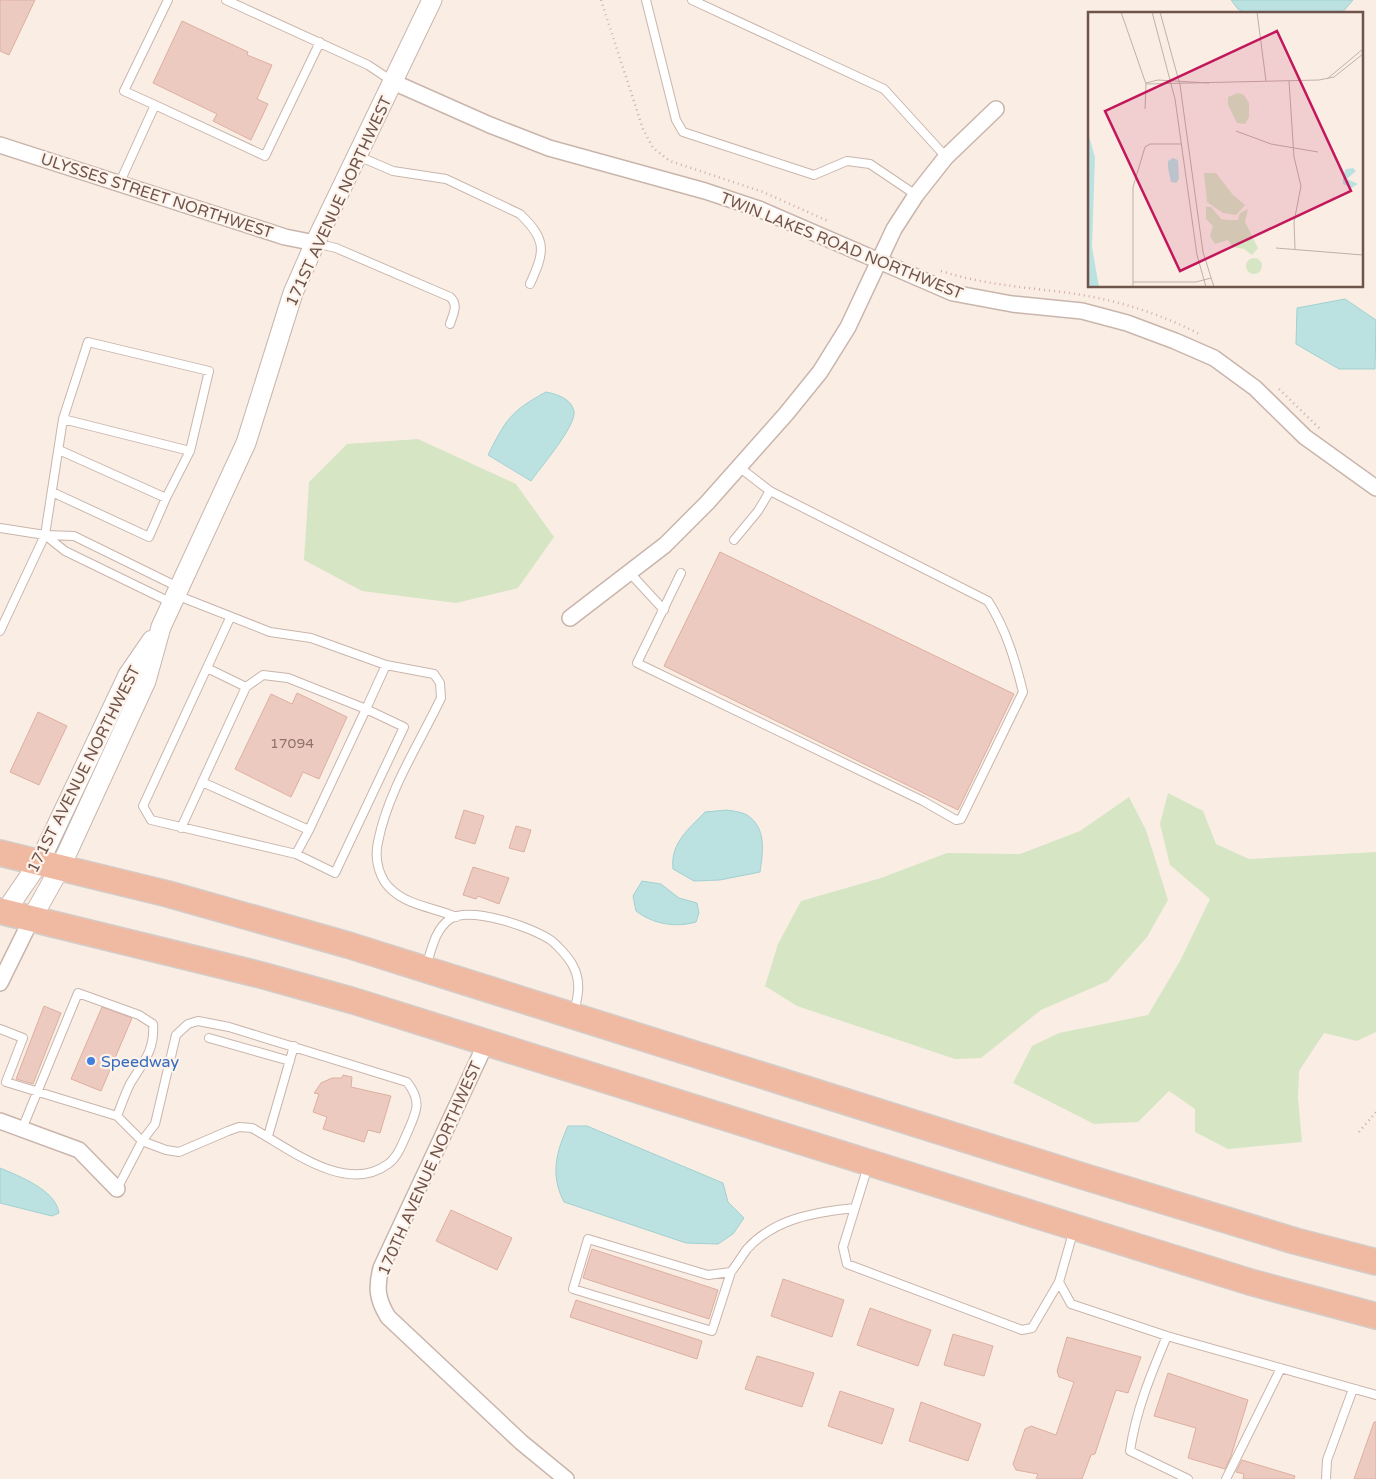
<svg xmlns="http://www.w3.org/2000/svg" width="1376" height="1479" font-family="'Varela Round',sans-serif">
	<style>
		.green { fill: #d6e5c4 }
		.water { fill: #bbe1e1; stroke: #a2d1d1 }
		.building { fill: #eccabf; stroke: #ddafa1 }
		.lines { fill: none; stroke-linecap: round; stroke-linejoin: round }
		.service-casing { stroke: #c9b5ac; stroke-width: 10 }
		.minor-casing { stroke: #c9b5ac; stroke-width: 18 }
		.tertiary-casing { stroke: #c9b5ac; stroke-width: 21 }
		.trunk-casing { stroke: #d4ccc9; stroke-width: 28 }
		.path { stroke: #d0aea2; stroke-width: 2.5; stroke-dasharray: 1 4; stroke-linecap: butt }
		.service { stroke: #fff; stroke-width: 8 }
		.minor { stroke: #fff; stroke-width: 15 }
		.tertiary { stroke: #fff; stroke-width: 19 }
		.trunk { stroke: #f0baa2; stroke-width: 25 }
		.shop-dot { fill: #3f7fe0; stroke: #fdf3ea; stroke-width: 2 }
		.labels { text-anchor: middle; stroke-width: 4.5; stroke-linejoin: round; paint-order: stroke }
		.number-label { font-size: 14px; fill: #8e7269 }
		.street-label { font-size: 16px; fill: #6f544c; stroke: #fdf3ea }
		.shop-label { font-size: 16px; fill: #366cbe; stroke: #fdf3ea; text-anchor: start }
		.inset-road { fill: none; stroke: #c2b0a7; stroke-width: 1 }
		.view { fill: #c2185b; fill-opacity: 0.15; stroke: #c2185b; stroke-width: 2.5 }
		.inset-edge { fill: none; stroke: #6f544c; stroke-width: 2.5 }
	</style>
	<rect width="100%" height="100%" fill="#faeee4"/>
	<path class="green" d="M418,439L516,484L554,537L518,588L456,603L362,591L304,560L309,482L347,444Z
		M1168,793L1203,811L1216,844L1249,859L1376,852V1032L1357,1041L1324,1033L1299,1071L1298,1098L1302,1142L1228,1149L1195,1132V1109L1169,1091L1138,1122L1094,1124L1013,1083L1032,1046L1059,1033L1148,1015L1180,961L1210,899L1170,865L1160,824Z
		M1129,797L1146,830L1168,900L1147,937L1108,981L1041,1010L981,1058L955,1059L797,1006L765,986L778,944L801,901L881,878L947,853L1020,854L1080,831Z"/>
	<path class="water" d="M1231,0H1353L1341,14H1247L1238,9Z
		M1345,299L1376,320L1375,369H1339L1296,344L1297,308Z
		M546,392C556,394 571,398 574,411C577,425 540,468 531,481L488,455C506,419 511,411 546,392Z
		M727,810C733,811 742,812 747,815C767,828 763,852 760,872L720,880L694,881L673,869C670,843 689,829 705,812Z
		M642,881L661,884L679,898L697,903L699,913L696,922C675,928 653,924 636,911L633,896Z
		M568,1126H587L723,1183L728,1202L744,1218L733,1234L718,1244L686,1243L564,1202C550,1175 556,1152 568,1126Z
		M0,1168C19,1176 56,1190 59,1213L52,1216L0,1203Z"/>
	<path class="building" d="M0,0H35L9,55L0,51Z
		M182,21L248,52L247,55L272,65L257,99L268,104L251,140L213,121L217,114L153,83Z
		M720,552L1014,694L958,810L664,666Z
		M297,693L347,717L319,779L303,772L291,797L235,769L271,694L292,704Z
		M38,712L67,726L39,785L10,772Z
		M464,810L484,816L475,844L455,838Z
		M516,826L531,830L524,852L509,848Z
		M473,867L509,878L499,904L478,896L476,899L463,895Z
		M44,1006L61,1013L33,1084L16,1079Z
		M102,1007L132,1018L101,1091L71,1079Z
		M343,1075L352,1077L351,1087L391,1096L380,1133L368,1130L364,1142L323,1129L327,1117L313,1112L319,1094L314,1093L321,1083L332,1078H342Z
		M451,1210L512,1238L497,1270L436,1241Z
		M592,1249L718,1290L709,1319L583,1278Z
		M783,1279L844,1300L832,1337L771,1316Z
		M576,1300L702,1341L697,1359L570,1317Z
		M870,1308L931,1330L918,1366L857,1345Z
		M953,1334L993,1346L984,1376L944,1365Z
		M1067,1337L1141,1357L1128,1393L1116,1390L1095,1454L1091,1455L1082,1479H1036L1038,1474L1016,1470L1013,1464L1025,1429L1031,1426L1056,1435L1074,1382L1059,1377L1057,1371Z
		M757,1356L814,1373L802,1407L745,1389Z
		M1168,1373L1248,1400L1231,1456L1225,1469L1188,1458L1196,1428L1154,1416Z
		M840,1391L894,1409L882,1444L828,1426Z
		M921,1402L981,1424L968,1461L909,1441Z
		M1374,1422H1376V1479H1354Z
		M1242,1460L1295,1476L1294,1479H1243L1244,1474L1236,1472Z"/>
	<g class="lines">
		<g class="service-casing">
			<path id="service" d="M226,0L368,65L392,81
				M646,0L676,120L683,132L814,175L847,161L870,164L916,195
				M692,0L884,89L946,157
				M155,105L265,156L320,42
				M358,156L393,171L446,179L520,214C547,240 545,251 530,284
				M120,182L155,105L124,91L168,0
				M315,243L336,248L450,297C459,305 453,314 450,324
				M59,450L166,498L190,451
				M52,492L149,537L166,498
				M0,528L45,535L74,536L178,587
				M45,535L65,551L172,603
				M734,540L758,511L770,491L739,467
				M629,572L664,610L665,606
				M681,573L637,663L923,801L956,820L961,819L1023,692C1015,660 1006,629 988,601L770,491
				M176,595L270,632L311,638L386,665L434,674L440,683L441,698C419,744 388,791 378,842C374,859 379,880 393,891C410,906 436,908 456,917
				M230,618L143,806L151,820L296,854L335,873L404,727L366,709L386,665
				M0,631L45,535L63,419L88,342L209,371L190,451L63,419
				M202,782L309,830L366,709L288,678L263,675L246,687L207,668
				M181,828L246,687
				M296,854L309,830
				M426,967C431,951 435,929 450,919C470,906 533,927 552,941C558,946 568,957 572,964C582,981 578,996 574,1013
				M0,1029L23,1038L6,1082L117,1116
				M209,1038L290,1061
				M22,1129L78,993L139,1015L153,1024C155,1051 143,1062 130,1084C125,1094 121,1106 117,1116L142,1141L155,1124L176,1035L188,1024L198,1021L229,1027L407,1082C422,1101 417,1111 408,1131C403,1142 398,1157 388,1164C346,1195 290,1149 252,1128L239,1127L228,1131L179,1152L166,1150L142,1141L117,1189
				M268,1136L294,1046
				M868,1166L843,1247L847,1264L1022,1330L1032,1328L1059,1282L1074,1229
				M731,1272L712,1331L573,1289L588,1239L708,1275L731,1272C737,1264 742,1256 747,1249C775,1218 816,1212 855,1208
				M1059,1282L1071,1304L1167,1336L1376,1395
				M1167,1336C1151,1374 1136,1410 1130,1451L1188,1479
				M1226,1479L1281,1368
				M1326,1479L1327,1460L1353,1389"/>
		</g>
		<g class="minor-casing">
			<path id="minor" d="M393,82L490,125L549,148L705,191L759,209L953,293L1012,304L1082,311L1127,323L1175,341L1214,358L1255,388L1305,437L1376,488
				M0,145L285,237L315,243
				M570,618L665,545L707,503L786,414L820,372L848,327L894,229L916,195L946,157L996,109
				M0,983L32,918
				M487,1041L381,1268C376,1288 377,1299 388,1317L521,1442L566,1479
				M0,1121L79,1150L117,1189"/>
		</g>
		<g class="tertiary-casing">
			<path id="tertiary" d="M5,912L40,861L128,675L152,640
				M32,918L61,866L146,681L161,627L246,443L293,293L315,243L432,0"/>
		</g>
		<g class="trunk-casing">
			<path id="trunk" d="M0,853L168,894L348,945L1079,1175L1295,1241L1376,1262
				M0,911L261,975L354,1001L1074,1227L1250,1282L1376,1316"/>
		</g>
		<path class="path" d="M601,0L643,129L653,148L670,161L763,192L828,221
			M941,271C981,284 1021,287 1062,292C1110,298 1158,312 1201,335
			M1279,389L1320,429
			M1359,1132L1376,1112"/>
		<use href="#service" class="service"/>
		<use href="#minor" class="minor"/>
		<use href="#tertiary" class="tertiary"/>
		<use href="#trunk" class="trunk"/>
	</g>
	<circle class="shop-dot" cx="91" cy="1061" r="5"/>
	<g class="labels">
		<g class="number-label">
			<text x="292" y="748">17094</text>
		</g>
		<g class="street-label">
			<text transform="translate(157 195) rotate(18)" y="6">ULYSSES STREET NORTHWEST</text>
			<text transform="translate(338 201) rotate(-65)" y="6">171ST AVENUE NORTHWEST</text>
			<text transform="translate(842 245) rotate(22)" y="6">TWIN LAKES ROAD NORTHWEST</text>
			<text transform="translate(83 769) rotate(-63)" y="6">171ST AVENUE NORTHWEST</text>
			<text transform="translate(429 1168) rotate(-66)" y="6">170TH AVENUE NORTHWEST</text>
		</g>
		<g class="shop-label">
			<text x="101" y="1067">Speedway</text>
		</g>
	</g>
	<g transform="translate(1088 12)">
		<rect width="275" height="275" fill="#faeee4"/>
		<path d="M150,81L156,83L161,91V105L157,112L149,111L140,93V85ZM116,161H128L145,183L157,193L148,203L135,201L119,190ZM118,195H123L133,207L141,208H150L152,201L160,197L157,210L170,236L164,243L156,237L145,235L140,228L127,232L122,224L125,214L118,207ZM158 254a8 8 0 1 1 16 0a8 8 0 1 1-16 0Z" fill="#d6e5c4"/>
		<path d="M0,121L7,145L4,235L11,275H0ZM85,146L90,148L91,167L88,171L83,170L80,156V149ZM265,156L268,159L259,167L270,172L263,176L255,172V163L258,157Z" fill="#bbe1e1"/>
		<path class="inset-road" d="M33,0L58,72L57,97M64,0L87,87L109,243L118,275M72,0L92,73L115,240L126,275M169,0L178,69M239,67L275,37M201,69L206,145L213,174L206,210L207,237M58,71L70,68L121,71M58,72L231,68L246,65L275,42M148,119L183,132L230,140M188,236L275,243M45,270H108L123,266M45,275V175L57,135L62,132H94"/>
		<path class="view" d="M189,19L263,179L92,259L17,99Z"/>
		<rect width="275" height="275" class="inset-edge"/>
	</g>
</svg>
